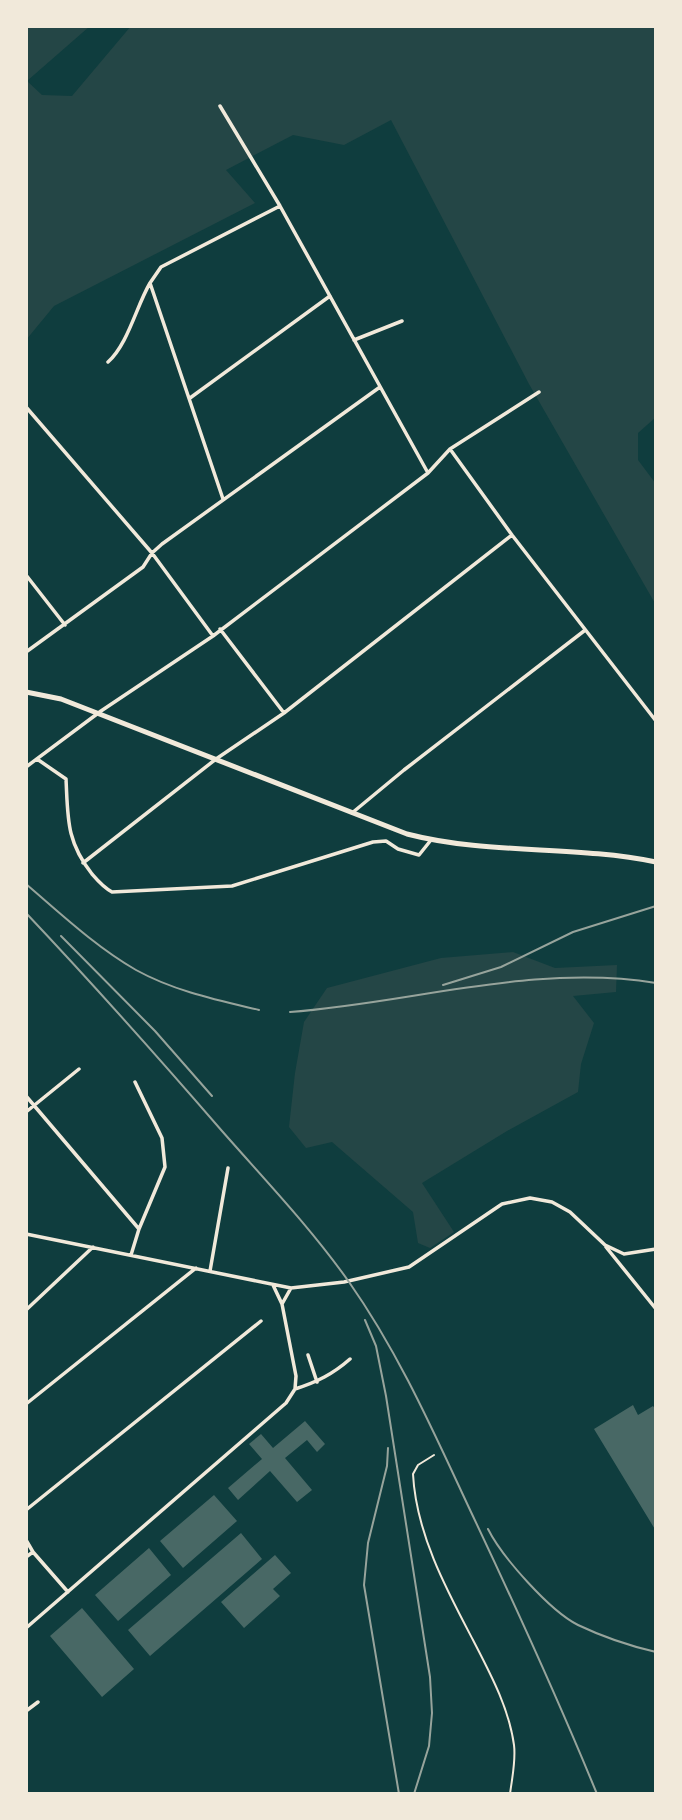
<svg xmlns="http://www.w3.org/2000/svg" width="682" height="1820" font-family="Barlow,sans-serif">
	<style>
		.green { fill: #244646 }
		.building { fill: #486865 }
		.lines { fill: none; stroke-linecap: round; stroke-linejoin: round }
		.service { stroke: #f1e9da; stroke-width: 2 }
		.minor { stroke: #f1e9da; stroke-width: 3.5 }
		.secondary { stroke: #f1e9da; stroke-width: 5 }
		.rail { stroke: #97a49c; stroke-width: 2 }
	</style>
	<rect width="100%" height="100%" fill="#0f3d3e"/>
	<path class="green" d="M26,26H90L27,81L42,95L72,96L131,26H656V417L638,433V460L656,484V605L529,384L391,120L344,145L293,135L226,170L255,203L54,306L26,340Z
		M513,952L555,968L617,965L616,992L573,996L594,1023L581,1064L578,1092L507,1131L422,1183L454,1232L430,1248L418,1243L413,1212L332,1142L306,1148L289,1127L295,1073L304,1022L327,988L441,958Z"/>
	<path class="building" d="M633,1405L638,1415L653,1406L656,1410V1531L594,1429Z
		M305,1421L325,1444L317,1452L307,1440L285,1458L312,1490L297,1502L270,1471L238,1500L228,1488L262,1459L249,1444L261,1434L273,1448Z
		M214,1495L237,1521L183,1568L160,1541Z
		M241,1533L262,1559L150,1656L128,1630Z
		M149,1548L171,1575L118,1621L95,1595Z
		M275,1555L291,1573L273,1589L280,1596L244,1628L221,1602Z
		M82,1608L134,1669L102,1697L50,1636Z"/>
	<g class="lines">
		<path class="service" d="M434,1455L418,1465L413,1474C416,1533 446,1589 473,1640C490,1673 509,1708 514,1745C516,1761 512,1778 510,1794"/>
		<path class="minor" d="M220,106L280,206L428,473
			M354,340L402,321
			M108,362C128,344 136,307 150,283
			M190,398L330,296
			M26,407L152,553L213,636
			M450,449L512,535L656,721
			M223,499L150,283L161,267L280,206
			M26,575L65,625
			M220,629L284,713
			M26,652L143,567L152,553L162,544L380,387
			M37,759L66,779C68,818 66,841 92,874C98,881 103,887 112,892L232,886L373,842L386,841L398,849L419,855L431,840
			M26,767L101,711L213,636L428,473L450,449L539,392
			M352,813L404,770L584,631
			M83,863L216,759L284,713L512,535
			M135,1082L162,1138L165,1167L139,1229
			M26,1096L139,1229L131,1255
			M26,1112L79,1069
			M26,1234L291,1288L344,1282L409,1267L502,1204L530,1198L552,1202L570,1212L605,1245L624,1254L656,1249
			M606,1247L656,1309
			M210,1271L228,1168
			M273,1285L282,1304
			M26,1310L93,1247
			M308,1355L317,1382
			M295,1389C317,1382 333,1374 350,1359
			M26,1404L196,1268
			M26,1510L261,1321
			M26,1540L33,1552L68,1592
			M26,1557L33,1552
			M26,1628L286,1403L295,1389L296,1376L282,1304L291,1288
			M26,1711L38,1702"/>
		<path class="secondary" d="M26,692L61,699L407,834C488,855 574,845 656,862"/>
		<path class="rail" d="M26,884C61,914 96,947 136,970C174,991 217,1000 259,1010
			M26,913C93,984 158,1057 222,1131C265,1180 311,1228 349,1282C399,1353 434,1433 471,1512C515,1605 558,1699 597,1794
			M61,936L155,1031L212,1096
			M443,985L501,967L573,932L656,906
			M290,1012C411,1003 534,963 656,983
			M365,1320L376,1346L386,1396L430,1677L432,1713L429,1746L414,1794
			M388,1448L387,1466L368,1543L364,1585L399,1794
			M488,1529C502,1557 550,1611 578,1625C601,1636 630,1646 656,1652"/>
	</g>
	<rect width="682" height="1820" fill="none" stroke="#f1e9da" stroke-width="56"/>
</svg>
